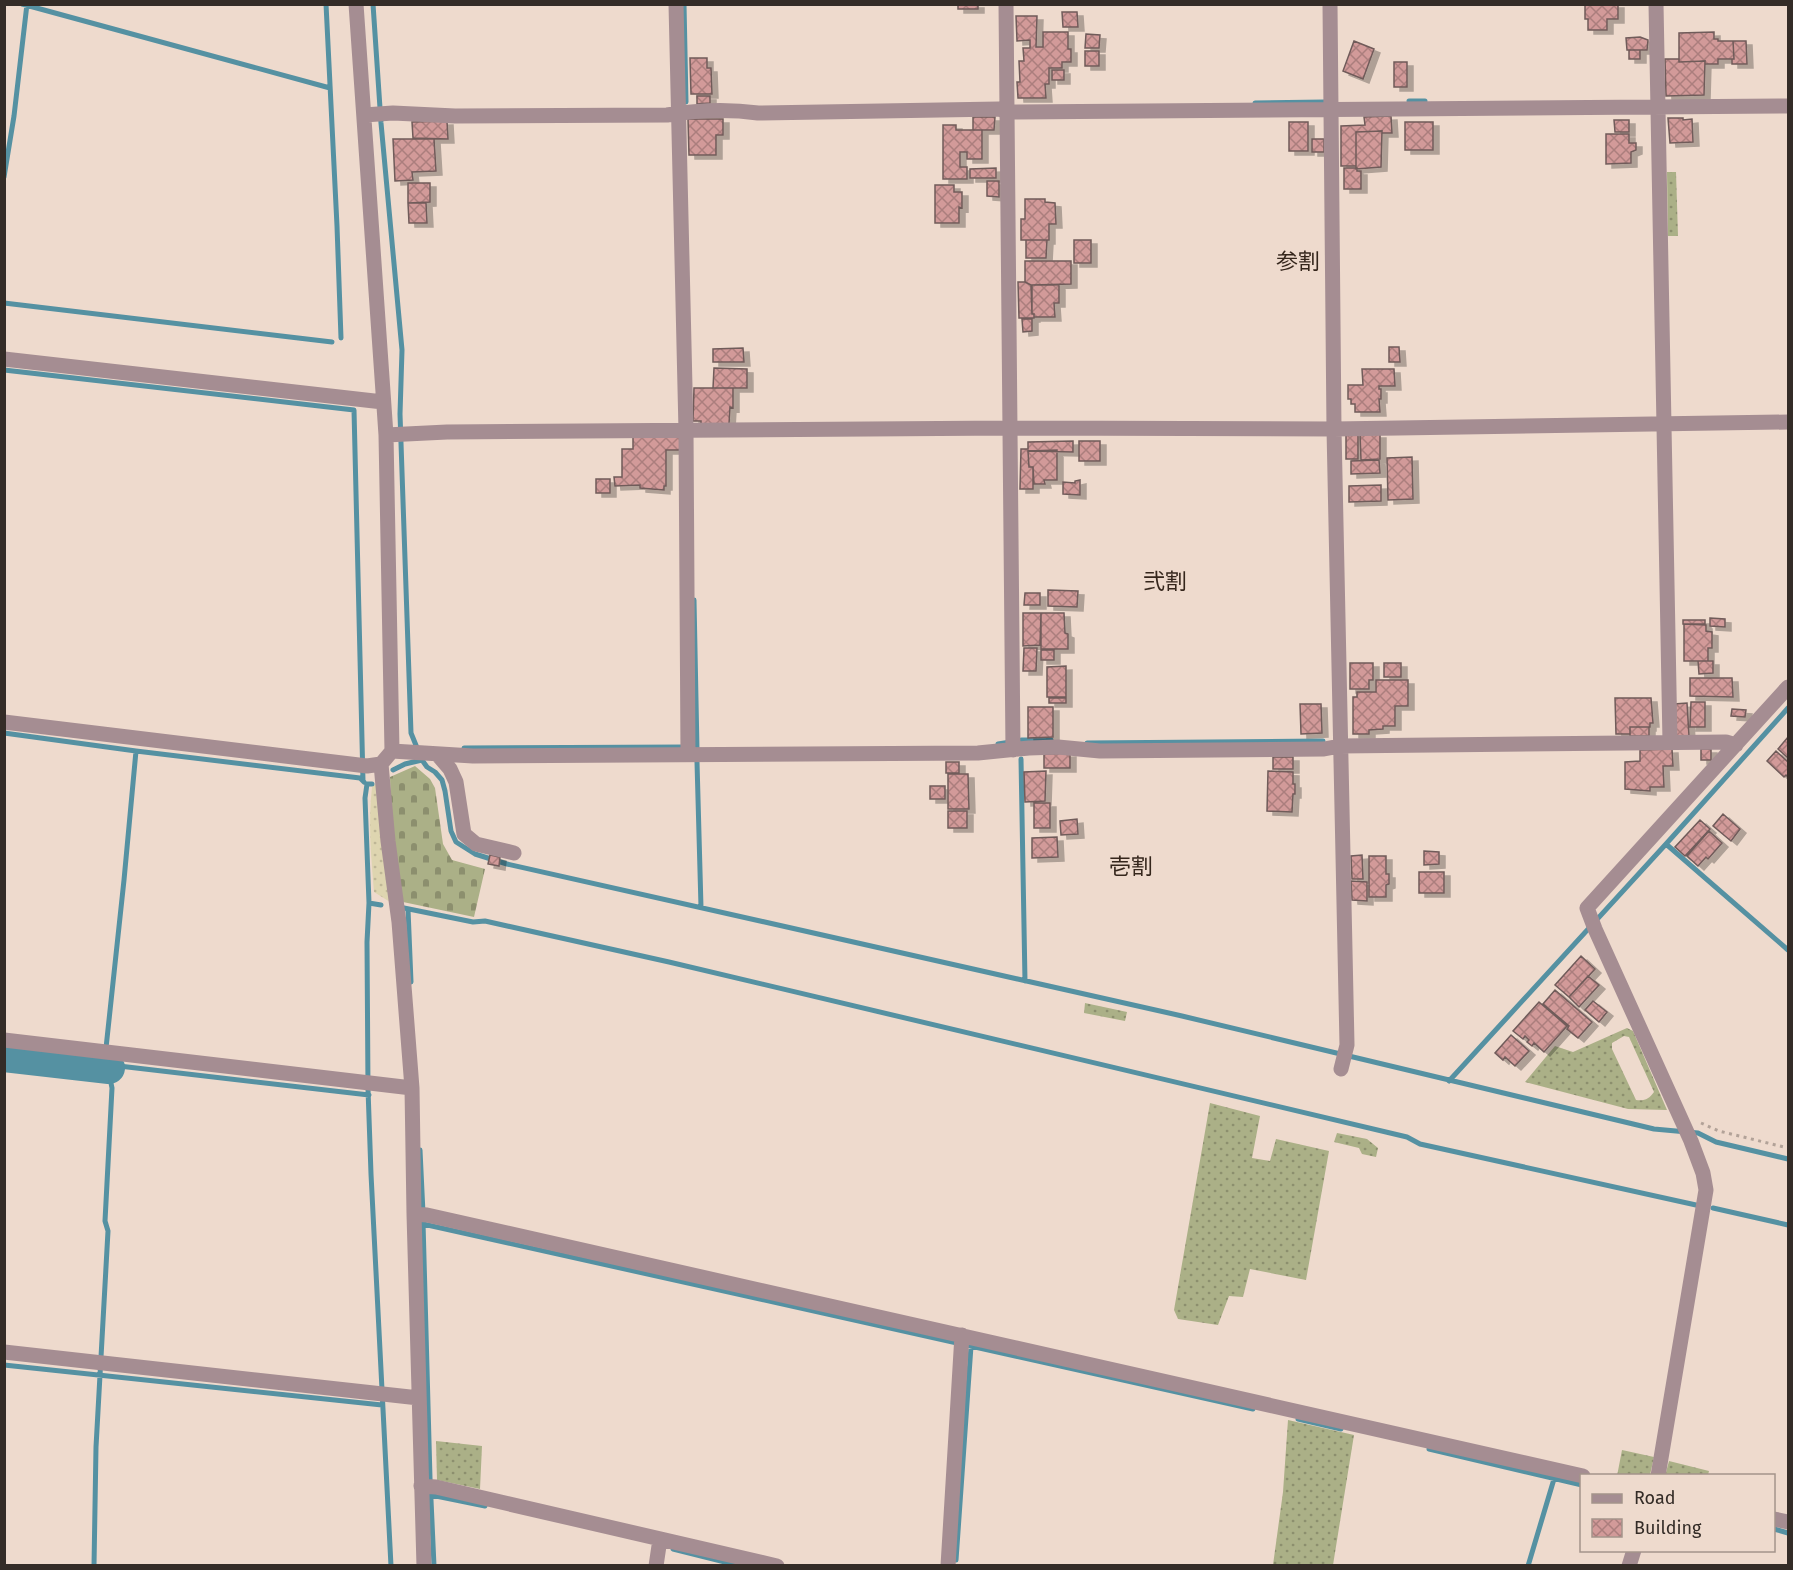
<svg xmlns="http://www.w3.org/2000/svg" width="1793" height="1570" font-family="'Fira Sans','Noto Sans JP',sans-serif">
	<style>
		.grass { fill: url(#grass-dots); fill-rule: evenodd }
		.sand { fill: url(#sand-dots) }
		.cemetery { fill: url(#cemetery-stones) }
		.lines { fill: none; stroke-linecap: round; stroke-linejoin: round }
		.stream { stroke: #5591a2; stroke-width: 5 }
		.river { stroke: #5591a2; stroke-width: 32 }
		.building { fill: url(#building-cross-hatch); stroke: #705b5a; stroke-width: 1.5; filter: url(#shadow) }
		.path { stroke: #b2a298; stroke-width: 3; stroke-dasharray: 3 4.5; stroke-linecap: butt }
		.minor { stroke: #a58d92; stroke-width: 15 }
		.labels { text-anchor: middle; stroke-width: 5; stroke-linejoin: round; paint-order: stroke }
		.neighbourhood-label { font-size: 22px; fill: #35261c; stroke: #eedacd }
	</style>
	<defs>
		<pattern id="grass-dots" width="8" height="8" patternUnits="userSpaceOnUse" patternTransform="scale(1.5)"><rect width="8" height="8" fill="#abb087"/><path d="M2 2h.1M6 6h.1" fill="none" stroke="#8c8f6e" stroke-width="1.8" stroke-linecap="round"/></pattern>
		<pattern id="sand-dots" width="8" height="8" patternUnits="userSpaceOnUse" patternTransform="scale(1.5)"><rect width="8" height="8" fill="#ded5b0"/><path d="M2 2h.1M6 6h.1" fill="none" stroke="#bfb797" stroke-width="1.8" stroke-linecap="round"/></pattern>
		<pattern id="cemetery-stones" width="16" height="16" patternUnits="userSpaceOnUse" patternTransform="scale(1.5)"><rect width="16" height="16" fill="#abb087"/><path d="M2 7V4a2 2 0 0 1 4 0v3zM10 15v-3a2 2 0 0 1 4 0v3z" fill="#8c8f6e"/></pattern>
		<pattern id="building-cross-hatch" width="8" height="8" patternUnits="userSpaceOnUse" patternTransform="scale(1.5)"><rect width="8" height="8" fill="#d29a99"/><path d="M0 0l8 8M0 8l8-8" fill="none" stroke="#ab7e7d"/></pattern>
		<filter id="shadow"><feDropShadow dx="6" dy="4" stdDeviation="0" flood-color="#0004"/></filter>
	</defs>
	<rect width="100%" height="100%" fill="#eedacd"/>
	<path class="grass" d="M1667,172H1676L1678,236H1668Z
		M1085,1003L1127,1012L1125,1021L1084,1013Z
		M1627,1028L1633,1031L1667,1110L1628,1109L1525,1082L1555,1046L1573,1052ZM1624,1036L1629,1037L1654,1092C1649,1099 1645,1101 1636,1100L1612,1049V1043Z
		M1210,1103L1260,1116L1252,1158L1270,1161L1276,1139L1329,1151L1306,1280L1250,1269L1243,1297L1229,1296L1218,1325L1178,1319L1174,1310Z
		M1337,1133L1367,1139L1378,1148L1376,1157L1362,1154L1359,1148L1334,1142Z
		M1288,1420L1354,1435L1333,1565H1273L1283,1492Z
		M436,1441L482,1446L480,1489L437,1480Z
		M1622,1450L1654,1457L1650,1475L1617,1476Z
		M1669,1461L1709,1471L1708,1475L1665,1476Z"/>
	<path class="sand" d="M378,782L390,902L374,892C371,857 368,822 372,787Z"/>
	<path class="cemetery" d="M415,766L430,779L435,788L443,844L452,860L485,869L474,917L403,902L392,837L390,777Z"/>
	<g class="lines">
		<path class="stream" d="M22,4L330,88
			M326,4L337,226L341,338
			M373,4L381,123L402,350L400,414L411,733L422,760L427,767L435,772L442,780L445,791L451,831L456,842L475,854L507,864L1182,1016L1654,1129L1698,1133L1716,1142L1788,1159
			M684,4L686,102
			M1409,101H1425
			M1255,103L1324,102
			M4,177L14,116L27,4
			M4,303L332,342
			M4,370L354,410L363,781
			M694,600L697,750
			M4,733L136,751L360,778L364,782
			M1087,743L1323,741
			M998,744L1022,740H1051
			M464,748L686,747
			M1021,759L1025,981
			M697,762L701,907
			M393,770L405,764L422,760
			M372,784H367L365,798L369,903L367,942L368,1089L371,1174L391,1566
			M1666,844L1788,950
			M369,903L381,905
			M404,908L473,922L485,921L669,962L1407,1137L1420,1144L1696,1205
			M408,909L411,982
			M109,1068L119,1066L369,1095
			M1449,1081L1666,844L1788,708
			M420,1150L423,1213
			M1713,1208L1788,1225
			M423,1222L430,1478L434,1566
			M423,1224L1253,1409
			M4,1365L382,1405
			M1298,1419L1341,1429
			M1429,1449L1582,1485
			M431,1495L485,1506
			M1774,1529L1788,1533
			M673,1549L741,1566
			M956,1560L971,1346
			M94,1566L96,1447L108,1231L105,1221L112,1088L106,1059V1048L124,880L136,751
			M1528,1566L1554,1479"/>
		<path class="river" d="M4,1056L109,1068"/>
	</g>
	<path class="building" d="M958,4H978V9H958Z
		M1585,4H1618V19H1607V30H1588V19H1585Z
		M1062,12H1077L1078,27H1063Z
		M1016,16H1037L1036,47H1043V32H1068V49H1071V62H1062V68H1049V84H1045L1046,98H1018L1017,82H1020L1019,61H1024L1023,48H1030V40L1017,41Z
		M1714,32V39H1718V41H1733L1734,59H1718V64H1705V61L1679,62V33Z
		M1086,34L1100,35L1099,48H1085Z
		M1640,37L1648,40L1647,50H1627L1626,38Z
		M1354,41L1374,49L1363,79L1343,71Z
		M1733,41H1746L1747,64H1732V59H1734Z
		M1629,50H1640V59H1629Z
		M1085,51H1099V66H1085Z
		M690,58H707V68H711L712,94H691Z
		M1665,59H1679V62L1705,61L1704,95L1666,96Z
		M1394,62H1407V87H1394Z
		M1052,70H1064V80H1052Z
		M697,96H710V103L697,104Z
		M1391,116L1392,133H1382V131L1356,132V166H1341V126L1365,125L1364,117Z
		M973,117H995L994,130H973Z
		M1668,118H1683V120L1692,119L1693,142L1670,143Z
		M688,119H723V135H716V155H689Z
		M1614,120H1629V132H1615Z
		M447,121L448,139L413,138L412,122Z
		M1289,122H1308V151H1289Z
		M1405,122H1433V150H1405Z
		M943,125H956V130H982V159H967V152H960V167H967V179H943Z
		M1382,131L1381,167L1356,169V132Z
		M1606,134H1629V143H1636V150L1631,152V163L1606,164Z
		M393,139H434L436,171L412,172L413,180L395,181Z
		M1312,139H1324V152H1312Z
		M996,168V178H970V169Z
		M1344,168H1357V171H1361V189H1344Z
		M987,181H999V197L987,196Z
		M408,183H430V202L408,203Z
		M935,185H954V192H962V208L959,207V223H935Z
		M1025,199H1045V202L1055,203L1056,224H1049V240H1021V219H1025Z
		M408,203H426L427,223H409Z
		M1026,240H1047L1046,258H1026Z
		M1074,240H1091V263H1074Z
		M1025,261H1071V284L1031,285L1025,282Z
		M1018,282H1025L1031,285L1032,314H1034V318H1019Z
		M1032,285H1059V303H1054L1055,317H1034V314H1032Z
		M1022,319H1032V331L1023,332Z
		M1389,347H1399L1400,362H1389Z
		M743,348L744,362H713V349Z
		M714,368L747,369V388H713Z
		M1362,369H1394L1395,386H1379V389H1381V399H1379L1380,412H1355V404H1351V399H1348V385H1363Z
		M694,388H733V408L730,407L729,424H701V421H693Z
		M1346,433H1358V459H1346Z
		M681,434V450H666V486H664V490L640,488V485L615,486L614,477H622V449H633V437Z
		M1360,434H1380V459L1361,460Z
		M1073,441V452L1028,451L1029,467H1033V489H1020L1021,449H1028V442Z
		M1079,441H1100V461H1079Z
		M1057,450V480H1044L1045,484H1034L1033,467H1029L1028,451Z
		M1412,457L1413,499L1388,500L1387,458Z
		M1379,460L1380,473L1351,474V461Z
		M596,479H610V493H596Z
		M1080,480V495L1063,494V482L1075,483V481Z
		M1381,485V501L1349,502V486Z
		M1048,590L1078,591L1077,607L1048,606Z
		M1025,593H1040V605H1024Z
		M1023,613H1041L1040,645L1023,646Z
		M1041,613H1064L1065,633L1068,634V649H1041Z
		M1710,618L1725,619V627L1710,626Z
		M1683,620H1705V624H1683Z
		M1684,624L1706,625V631L1712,632V648H1708V661H1684Z
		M1024,648H1037L1036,671H1023Z
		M1041,650H1054V660H1041Z
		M1698,661H1713V673L1699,674Z
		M1350,663H1373V680H1369V689H1350Z
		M1384,663H1401V677H1384Z
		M1066,666V697H1047V667Z
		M1690,678H1732L1733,697L1690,696Z
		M1376,680H1408V706H1395V726H1383V729L1369,730V734H1353V697H1357V692H1376Z
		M1049,698H1066V703H1049Z
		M1615,698H1651L1653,723H1650V727H1630V734H1616Z
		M1691,702H1705V727H1690Z
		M1687,703L1689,736H1676L1674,704Z
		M1300,704H1321L1322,733L1301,734Z
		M1028,707H1053V737L1028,738Z
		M1732,709L1746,710L1745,717L1731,716Z
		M1630,727H1649V736H1630Z
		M1788,737V758L1778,749Z
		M1672,749L1673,766H1663L1664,787H1650V791L1625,789V762L1640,761V750Z
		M1701,749H1711V760H1701Z
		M1776,751L1788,762V761V777L1786,775L1784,777L1767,761Z
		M1070,753V768H1044V754Z
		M1273,757H1293V769H1273Z
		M946,762H959V773H946Z
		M1046,771L1045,801L1025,802L1024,772Z
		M1268,771L1293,772V784H1295V794H1293L1292,812L1267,811Z
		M948,774H968L969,809H948Z
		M930,786H945V799H930Z
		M1034,803H1050V828H1034Z
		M948,811H967V828H948Z
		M1723,814L1740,829L1731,841L1713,826Z
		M1077,819L1078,834L1061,835L1060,821Z
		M1700,820L1710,829L1685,856L1675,847Z
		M1709,831L1722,843L1708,859L1706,857L1698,866L1687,856Z
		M1057,837L1058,857L1032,858V838Z
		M1424,851L1439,852V864L1424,865Z
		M490,855L500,857L499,866L488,864Z
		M1362,855L1363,879H1352L1351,856Z
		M1369,856H1386V874H1389V884L1386,885V897H1369Z
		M1419,872H1444V893H1419Z
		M1351,881L1367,882V901L1352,900Z
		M1581,956L1595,969L1569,997L1555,985Z
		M1588,976L1599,985L1579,1007L1569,997Z
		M1555,990L1592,1022L1578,1038L1567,1029L1569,1026L1543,1004Z
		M1593,1001L1607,1012L1599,1022L1585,1010Z
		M1539,1002L1567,1026L1544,1052L1534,1043L1532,1046L1527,1042L1529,1040L1525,1036L1523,1039L1513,1031Z
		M1511,1035L1529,1051L1515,1066L1505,1057L1503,1060L1495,1053Z"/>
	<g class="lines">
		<path class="path" d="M1701,1123L1719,1131L1788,1148"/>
		<path class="minor" d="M676,4L686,430L688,754
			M1006,4L1013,750
			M1330,4L1334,429L1347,1045L1341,1069
			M1656,4L1670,742
			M364,115L393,113L455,116L667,115C698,110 728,109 758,113L999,109L1007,112L1788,106
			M4,359L383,402
			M386,435L447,432L1010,428L1334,429L1788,422
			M4,722L367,766L381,764L392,751L386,435L356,4
			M392,751L473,756L978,753L1029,748L1058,747L1100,751L1324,749L1340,746L1726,742L1736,745
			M437,754L450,769L456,782L464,834L476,844L514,853
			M381,764L388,841L399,922L412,1088L414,1214L424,1566
			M4,1040L412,1088
			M414,1214L427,1215L1583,1476
			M4,1352L419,1398
			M1658,1476L1706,1190L1703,1173L1691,1141L1595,929L1587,908L1788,687
			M421,1486L436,1487L777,1566
			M1774,1519L1788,1522
			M656,1566L660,1539
			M948,1566L962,1335
			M1629,1566L1634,1550"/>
	</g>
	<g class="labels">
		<g class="neighbourhood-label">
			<text x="1298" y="269">参割</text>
			<text x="1165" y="589">弐割</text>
			<text x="1131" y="874">壱割</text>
		</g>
	</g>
	<rect width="1793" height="1570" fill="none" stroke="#342c27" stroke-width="12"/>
	<rect x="1580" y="1474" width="195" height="78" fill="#eedacd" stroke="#a4948b" stroke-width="1.5"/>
	<rect x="1592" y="1494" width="30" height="9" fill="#a58d92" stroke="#a4948b" stroke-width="1.5"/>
	<text x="1634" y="1504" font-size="18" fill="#342c27">Road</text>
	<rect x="1592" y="1519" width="30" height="18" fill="url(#building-cross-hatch)" stroke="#a4948b" stroke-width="1.5"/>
	<text x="1634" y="1534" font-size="18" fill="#342c27">Building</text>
</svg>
